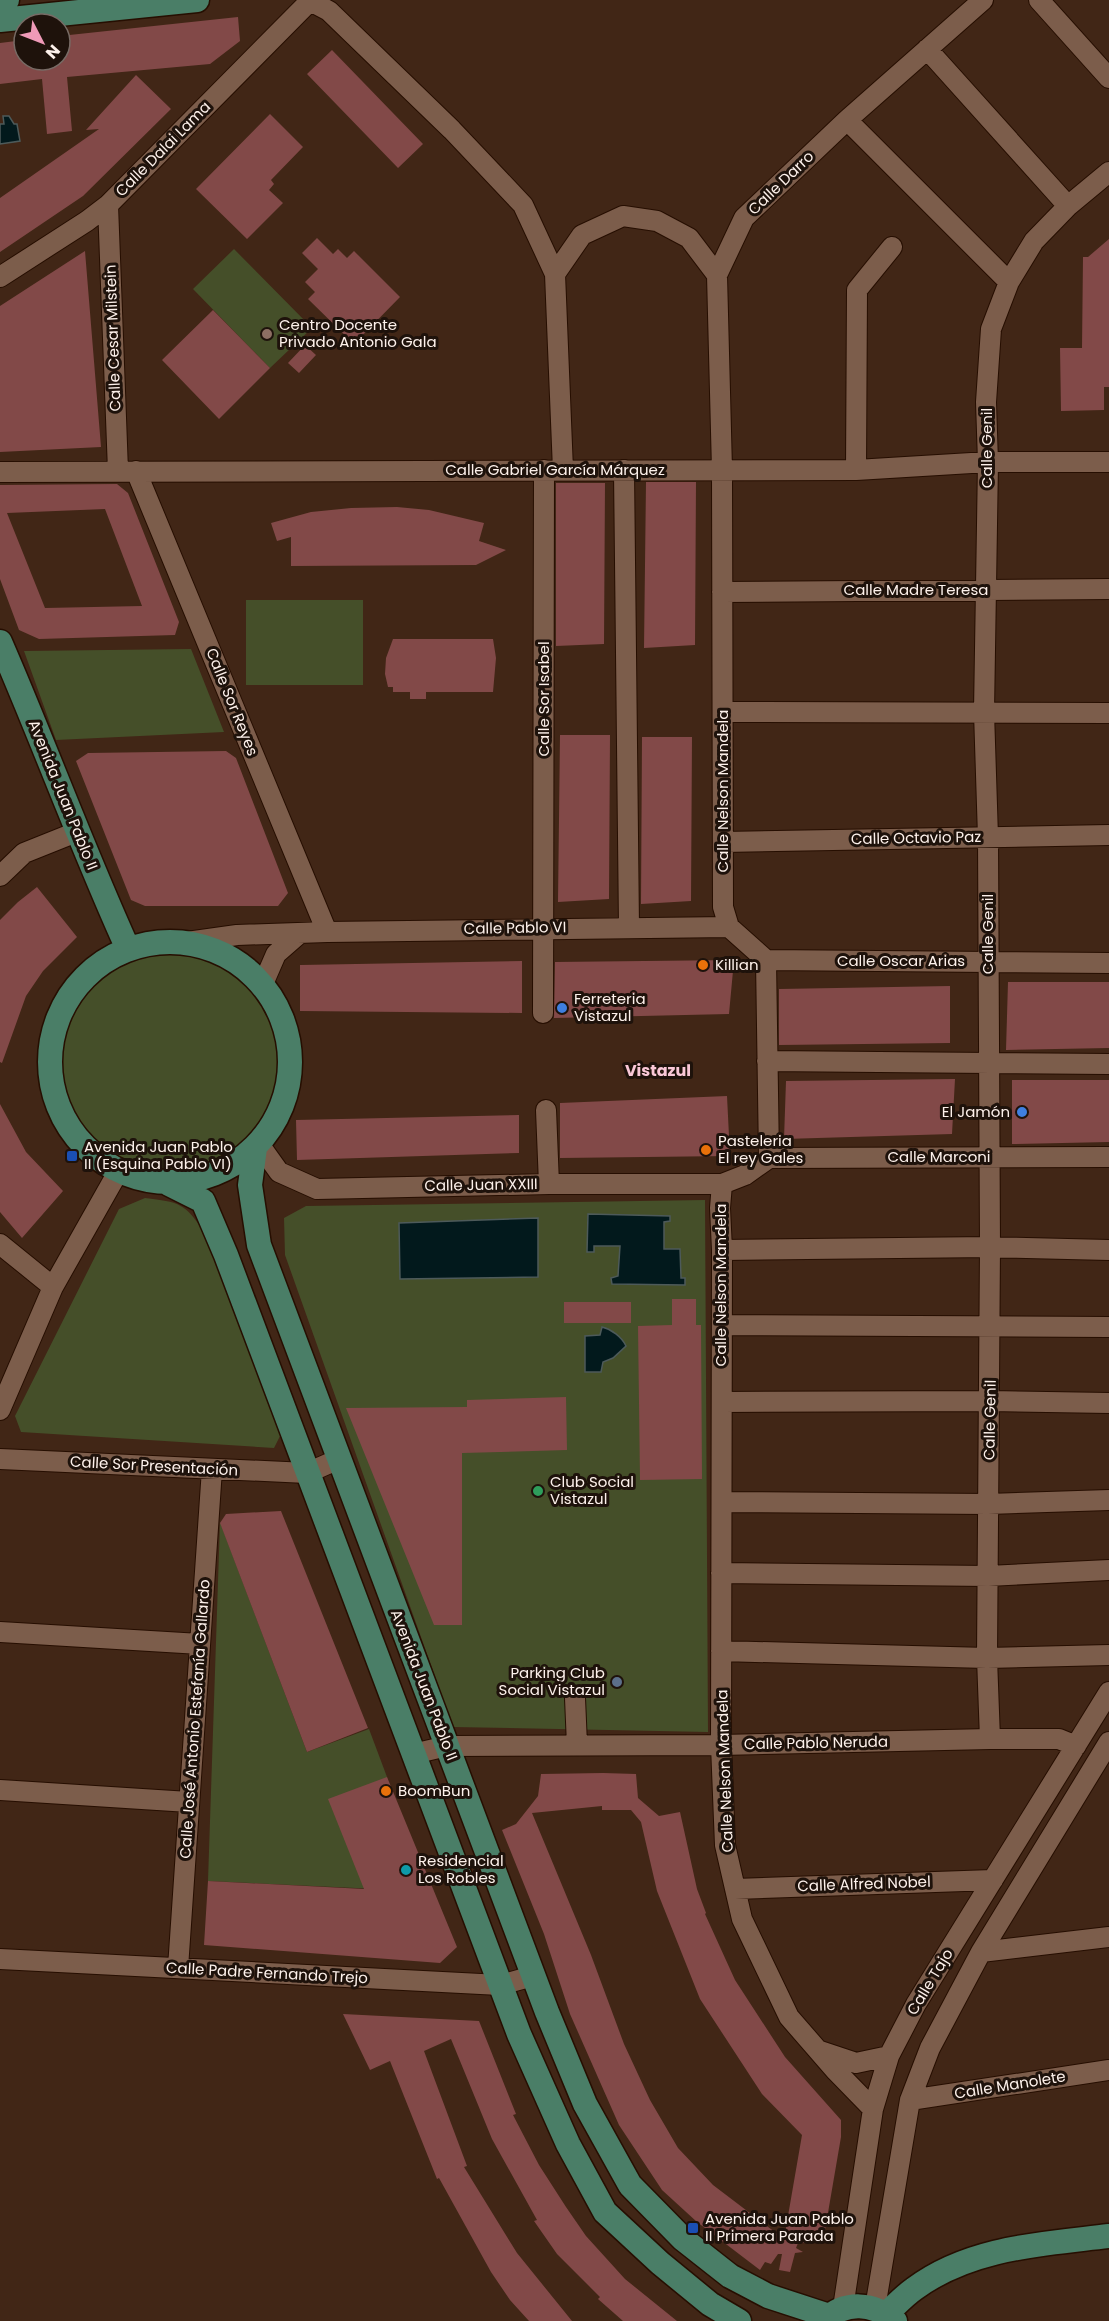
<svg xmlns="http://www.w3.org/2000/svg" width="1109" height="2321" font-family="Poppins,sans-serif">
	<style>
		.green { fill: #454f29 }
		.water { fill: #02191c; stroke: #4d5a5a; stroke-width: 1.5 }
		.building { fill: #824948; fill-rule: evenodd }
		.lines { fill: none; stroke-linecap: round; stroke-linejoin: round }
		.minor-casing { stroke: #260e01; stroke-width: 22 }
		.major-casing { stroke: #260e01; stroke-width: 27 }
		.minor { stroke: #7c5d4b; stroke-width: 20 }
		.major { stroke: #4a7e67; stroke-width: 24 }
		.education-dot { fill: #8d6e63; stroke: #1e120b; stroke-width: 2 }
		.food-dot { fill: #e8710a; stroke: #1e120b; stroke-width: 2 }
		.shop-dot { fill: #3f7fe0; stroke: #1e120b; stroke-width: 2 }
		.transit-dot { fill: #1a4fb4; stroke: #1e120b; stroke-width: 2 }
		.leisure-dot { fill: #2e9e5b; stroke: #1e120b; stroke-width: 2 }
		.service-dot { fill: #5c6f8a; stroke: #1e120b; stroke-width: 2 }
		.culture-dot { fill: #0f9aa8; stroke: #1e120b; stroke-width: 2 }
		.labels { text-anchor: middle; stroke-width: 6; stroke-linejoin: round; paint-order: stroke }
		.street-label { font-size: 15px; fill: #fdf1eb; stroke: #1e120b }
		.poi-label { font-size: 15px; fill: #fdf1eb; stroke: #1e120b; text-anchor: start }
		.neighbourhood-label { font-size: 16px; font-weight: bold; fill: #f9c7d7; stroke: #1e120b }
	</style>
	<rect width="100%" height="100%" fill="#412616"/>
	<path class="green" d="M234,249L312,328L270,368L193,289Z
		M246,600H363V685H246Z
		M191,649L224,732L56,740L24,651Z
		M49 1063a120 120 0 1 1 240 0a120 120 0 1 1-240 0Z
		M145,1198C179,1202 185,1203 204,1232L281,1434L274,1448L21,1432L15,1416L119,1209Z
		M705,1200L708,1732L453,1727L285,1255L284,1218L306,1206Z
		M220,1522L307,1752L369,1729L387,1777L420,1891L208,1881Z"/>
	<path class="water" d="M3,116H9L14,124H17L20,141L0,144V124H4Z
		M588,1214L670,1216V1221L664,1222V1249H680L681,1278H685V1285L612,1284L611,1278L618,1276L620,1246H594V1252H587Z
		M538,1218V1277L400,1279L399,1223Z
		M602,1327C611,1329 622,1337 626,1346L613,1358L603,1362L601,1372H585V1336L600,1335Z"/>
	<path class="building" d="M238,17L240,41L210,64L67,77L72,131L47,134L42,79L0,84V43L24,40V60H60V36Z
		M332,50L423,144L398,168L307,74Z
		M136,75L171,109L83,196L0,252V198L99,129L86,130Z
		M270,114L303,147L271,180L274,184L269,190L283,203L247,239L196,189Z
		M317,238L333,254L338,249L347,258L354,251L400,297L354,344L308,299L315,292L305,282L318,269L302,253Z
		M1109,239V387H1104V410L1061,411L1060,348H1082L1083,257H1088Z
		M85,251L101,447L0,452V306Z
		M213,310L270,368L219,419L162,360Z
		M305,345L316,355L299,373L288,363Z
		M646,482H696L695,645L644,648Z
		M556,483H605L604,644L556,646Z
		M117,484L128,493L179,622L175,635L39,639L19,630L0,579V485ZM105,509L142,606L45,608L7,513Z
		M397,507L429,510L484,523L479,541L506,550L476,565L291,566V537L277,541L271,523L311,512L351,508Z
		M393,639H493L496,658L493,692H426V699H410V692H393V687H388L385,674L386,658Z
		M560,735H610L609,899L558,902Z
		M642,737H692L691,901L641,904Z
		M226,751L236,758L288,893L278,906H145L131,900L76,761L88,753Z
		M37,887L77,937L43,971L26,996L2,1063L0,1062V920L18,902Z
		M734,960L729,1014L554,1018L555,962Z
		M522,961V1013L300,1011V965Z
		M1008,982H1109V1048L1006,1050Z
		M950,986V1043L779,1045V989Z
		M955,1079L952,1134L784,1139L786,1081Z
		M1012,1080H1109V1142L1012,1144Z
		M727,1096L730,1156L560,1158V1103Z
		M0,1104L26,1152L63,1191L22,1238L0,1212Z
		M519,1115V1153L297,1160L296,1120Z
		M672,1299H696V1325H701L702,1479L640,1480L638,1326L672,1325Z
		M564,1302H631V1323H564Z
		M566,1397L567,1450L462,1453V1625H434L346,1408L467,1407V1400Z
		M281,1511L368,1728L307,1752L220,1523L226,1514Z
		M603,1773L636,1774L638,1798L659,1816L680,1812L697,1889L706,1913L705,1914L735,1980L785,2057L841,2120V2137L824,2236L814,2235L812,2243H798L796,2248L803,2252L795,2253L790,2272L779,2270L782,2254H778L771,2264L765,2262L760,2270L697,2222L662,2190L619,2125L570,2014L544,1934L502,1830L516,1824L538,1796L541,1774ZM602,1806V1810H631L641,1822L657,1891L700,1999L762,2094L802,2135L784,2239L713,2185L678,2148L650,2100L624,2044L591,1955L532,1813Z
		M387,1777L457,1947L440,1963L204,1945L208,1881L364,1889L328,1799Z
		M343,2014L479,2021L516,2114L513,2115L539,2165L566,2207L586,2236L625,2279L677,2321H623L598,2299L600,2297L557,2254L534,2221L537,2220L492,2139L451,2039L424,2051L467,2166L464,2167L517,2253L572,2321H529L510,2300L491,2272L439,2178L437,2179L390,2061L370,2070Z"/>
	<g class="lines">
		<g class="minor-casing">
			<path id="minor" d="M1039,0L1109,78
				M310,1L329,11L452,130L523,205L555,274L563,470
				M927,49L1068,206
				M847,120L1009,282
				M108,205L118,471
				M555,274L582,235L623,216L657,221L689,238L717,275
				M0,277L87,221L108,205L310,1
				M624,470L629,927
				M856,470L857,290L892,247
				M136,471L327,932
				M0,472L856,470L988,462H1109
				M722,592L1109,589
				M723,712L1109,713
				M723,842L1109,835
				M0,876L24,853L79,831
				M187,942L237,935L327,932L729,927
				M766,960L1109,963
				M263,984L276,954L300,933
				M543,1013L544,470
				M767,1061L1109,1064
				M546,1110L549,1184
				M259,1144L279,1172L317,1189L549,1184H722L745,1175L769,1158L766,960L729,927L723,907L722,470L717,275L744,218L847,120L983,0
				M769,1158L1109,1157
				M722,1184L720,1208L722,1250L721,1745L725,1845L742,1919L789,2017L835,2070L873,2109
				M0,1244L53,1287
				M722,1250L990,1247L1109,1250
				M722,1325L1109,1327
				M722,1402L990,1401L1109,1403
				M0,1410L53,1287L118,1172
				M0,1459L307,1473L339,1459
				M722,1502L988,1504L1109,1500
				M721,1573L988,1576L1109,1570
				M0,1632L200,1644
				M721,1651L987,1658L1109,1655
				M575,1698L577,1745
				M990,1739L987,1658L990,1247L988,837L984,712L988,462L986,402L991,329L1009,282L1034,241L1068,206L1109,172
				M413,1754L447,1746L721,1745L990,1739H1059L1076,1746
				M0,1790L189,1802
				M735,1889L993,1880
				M981,1952L1109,1937
				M0,1959L500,1985L533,1976
				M178,1968L212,1469
				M820,2051L856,2063L889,2056
				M910,2100L1109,2070
				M843,2308L873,2109L889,2056L916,2004L1109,1692
				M875,2308L910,2100L930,2048L981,1952L1109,1742"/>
		</g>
		<g class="major-casing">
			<path id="major" d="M0,1L7,0
				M0,20L197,0
				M0,642C44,743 82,848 128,949
				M50 1062a120 120 0 1 1 240 0a120 120 0 1 1-240 0Z
				M255,1148L250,1185L259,1245L547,2012L585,2104L630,2185L683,2239L730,2276L768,2296L829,2316
				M169,1184L203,1201L226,1255L519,2034L568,2144L605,2212L660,2263L710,2304L739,2321
				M886,2314C895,2306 904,2296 914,2289C970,2247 1043,2244 1109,2236
				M824,2321C845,2300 874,2303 895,2321"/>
		</g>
		<use href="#minor" class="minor"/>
		<use href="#major" class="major"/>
	</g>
	<circle class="education-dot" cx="267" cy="334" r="6"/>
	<g class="food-dot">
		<circle cx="703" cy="965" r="6"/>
		<circle cx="706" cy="1150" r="6"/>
		<circle cx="386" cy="1791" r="6"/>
	</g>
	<g class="shop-dot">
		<circle cx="562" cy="1008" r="6"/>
		<circle cx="1022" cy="1112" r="6"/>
	</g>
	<g class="transit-dot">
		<rect x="66" y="1150" width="12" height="12" rx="3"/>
		<rect x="687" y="2222" width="12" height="12" rx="3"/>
	</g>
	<circle class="leisure-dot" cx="538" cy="1491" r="6"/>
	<circle class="service-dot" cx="617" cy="1682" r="6"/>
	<circle class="culture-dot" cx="406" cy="1870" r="6"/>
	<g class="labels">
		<g class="street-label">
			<text transform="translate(163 149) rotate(-45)" y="5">Calle Dalai Lama</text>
			<text transform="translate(781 183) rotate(-44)" y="5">Calle Darro</text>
			<text transform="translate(113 338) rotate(-92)" y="5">Calle Cesar Milstein</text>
			<text transform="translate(987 448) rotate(-90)" y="5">Calle Genil</text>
			<text x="555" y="475">Calle Gabriel García Márquez</text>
			<text x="916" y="595">Calle Madre Teresa</text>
			<text transform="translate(544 699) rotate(-90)" y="5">Calle Sor Isabel</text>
			<text transform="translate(232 702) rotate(68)" y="5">Calle Sor Reyes</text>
			<text transform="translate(723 791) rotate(-90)" y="5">Calle Nelson Mandela</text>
			<text transform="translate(63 795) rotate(68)" y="5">Avenida Juan Pablo II</text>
			<text transform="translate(916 838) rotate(-1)" y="5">Calle Octavio Paz</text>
			<text transform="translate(515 928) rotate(-1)" y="5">Calle Pablo VI</text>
			<text transform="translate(988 934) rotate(-90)" y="5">Calle Genil</text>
			<text x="901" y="966">Calle Oscar Arias</text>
			<text x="939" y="1162">Calle Marconi</text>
			<text transform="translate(481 1185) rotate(-1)" y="5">Calle Juan XXIII</text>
			<text transform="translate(721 1285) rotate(-90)" y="5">Calle Nelson Mandela</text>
			<text transform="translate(990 1420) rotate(-89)" y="5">Calle Genil</text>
			<text transform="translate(154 1466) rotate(3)" y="5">Calle Sor Presentación</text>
			<text transform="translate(424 1685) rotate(69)" y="5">Avenida Juan Pablo II</text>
			<text transform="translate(195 1719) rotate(-86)" y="5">Calle José Antonio Estefanía Gallardo</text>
			<text transform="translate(816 1743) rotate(-1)" y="5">Calle Pablo Neruda</text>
			<text transform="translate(725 1771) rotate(-92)" y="5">Calle Nelson Mandela</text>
			<text transform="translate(864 1884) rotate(-2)" y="5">Calle Alfred Nobel</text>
			<text transform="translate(267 1973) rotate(3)" y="5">Calle Padre Fernando Trejo</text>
			<text transform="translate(930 1982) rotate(-59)" y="5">Calle Tajo</text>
			<text transform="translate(1010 2085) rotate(-9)" y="5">Calle Manolete</text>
		</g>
		<g class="poi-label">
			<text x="279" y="330">Centro Docente<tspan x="279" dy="17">Privado Antonio Gala</tspan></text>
			<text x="715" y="970">Killian</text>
			<text x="574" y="1004">Ferreteria<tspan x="574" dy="17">Vistazul</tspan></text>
			<text x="1010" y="1117" text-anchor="end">El Jamón</text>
			<text x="718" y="1146">Pasteleria<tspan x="718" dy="17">El rey Gales</tspan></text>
			<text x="84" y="1152">Avenida Juan Pablo<tspan x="84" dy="17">II (Esquina Pablo VI)</tspan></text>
			<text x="550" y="1487">Club Social<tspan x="550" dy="17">Vistazul</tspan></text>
			<text x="605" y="1678" text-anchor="end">Parking Club<tspan x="605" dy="17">Social Vistazul</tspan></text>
			<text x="398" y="1796">BoomBun</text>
			<text x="418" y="1866">Residencial<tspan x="418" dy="17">Los Robles</tspan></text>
			<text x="705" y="2224">Avenida Juan Pablo<tspan x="705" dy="17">II Primera Parada</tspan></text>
		</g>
		<g class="neighbourhood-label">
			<text x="658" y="1076">Vistazul</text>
		</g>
	</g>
	<g transform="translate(42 42) rotate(132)"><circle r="28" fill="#1e120b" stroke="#776b65" stroke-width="1.5"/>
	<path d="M0-4.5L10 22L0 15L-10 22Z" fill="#ef9ab8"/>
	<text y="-9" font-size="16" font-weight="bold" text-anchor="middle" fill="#fdf1eb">N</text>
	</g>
</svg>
